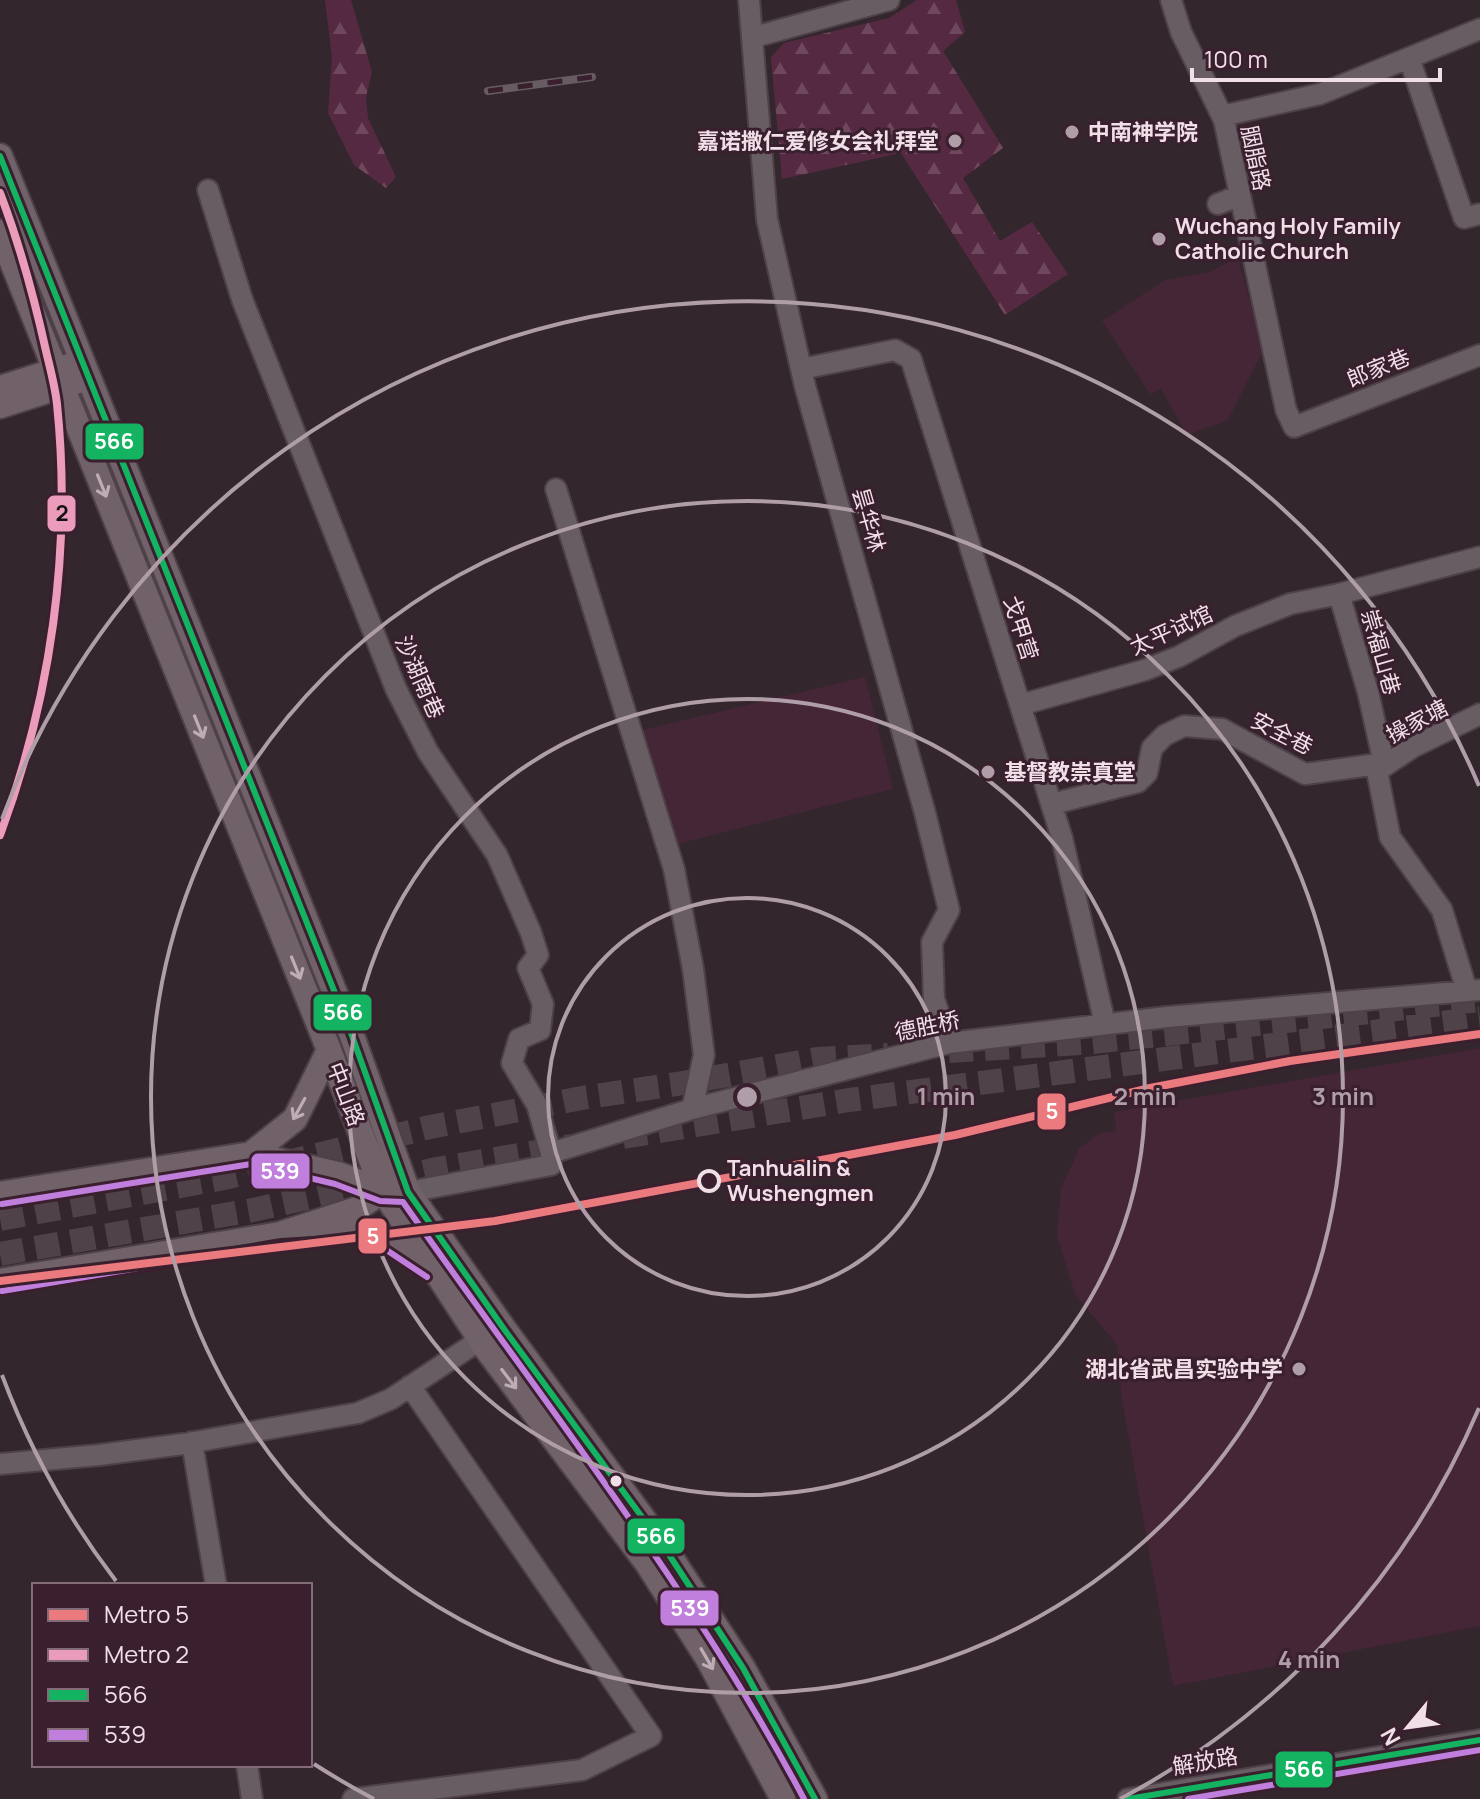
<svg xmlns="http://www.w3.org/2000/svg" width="1480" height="1799" font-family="Manrope,'Noto Sans SC',sans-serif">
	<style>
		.built { fill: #442636 }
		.forest { fill: url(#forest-firs) }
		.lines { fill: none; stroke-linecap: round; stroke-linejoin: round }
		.major-tunnel { stroke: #504249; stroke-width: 24; stroke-dasharray: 24 12; stroke-linecap: butt }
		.minor-casing { stroke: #4e4148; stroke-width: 24 }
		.major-casing { stroke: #4e4148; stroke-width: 28 }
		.minor { stroke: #685d63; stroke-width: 20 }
		.major { stroke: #716269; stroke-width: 24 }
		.rail-casing { stroke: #685c63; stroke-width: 8 }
		.rail { stroke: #3a202e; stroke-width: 5; stroke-dasharray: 15; stroke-linecap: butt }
		.bus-1-casing { stroke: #3a202e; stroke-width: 12 }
		.bus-2-casing { stroke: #3a202e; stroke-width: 12 }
		.bus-1 { stroke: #13b361; stroke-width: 6 }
		.bus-2 { stroke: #c07fdc; stroke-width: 6 }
		.metro-1-casing { stroke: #3a202e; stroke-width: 14 }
		.metro-2-casing { stroke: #3a202e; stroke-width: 14 }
		.metro-1 { stroke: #eb7a7e; stroke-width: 8 }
		.metro-2 { stroke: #ec9cbb; stroke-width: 8 }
		.oneway { stroke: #beadb5 }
		.ring { fill: none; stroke: #af9ea7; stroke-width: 4 }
		.poi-dot { fill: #af9ea7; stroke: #3a202e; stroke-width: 3 }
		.stop-dot { fill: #3a202e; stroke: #f1dfe8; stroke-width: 4 }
		.bus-dot { fill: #f1dfe8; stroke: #3a202e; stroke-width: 3 }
		.labels { text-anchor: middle; stroke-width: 6; stroke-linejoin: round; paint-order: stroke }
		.poi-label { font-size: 22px; font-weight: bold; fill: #f1dfe8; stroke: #3a202e; text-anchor: start }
		.street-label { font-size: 22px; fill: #f1dfe8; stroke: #3a202e }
		.stop-label { font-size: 22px; font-weight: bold; fill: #f1dfe8; stroke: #3a202e; text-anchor: start }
		.centre { fill: #af9ea7; stroke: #3a202e; stroke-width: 4 }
		.ring-label { font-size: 24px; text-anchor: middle; font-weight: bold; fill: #af9ea7; stroke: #3a202e; stroke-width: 6; stroke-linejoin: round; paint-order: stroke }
		.line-badge { stroke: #3a202e; stroke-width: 3 }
		.badge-label { font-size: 22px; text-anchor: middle; font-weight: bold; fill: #fff }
		.pale-badge-label { font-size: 22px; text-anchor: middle; font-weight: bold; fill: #111 }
	</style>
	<defs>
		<pattern id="forest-firs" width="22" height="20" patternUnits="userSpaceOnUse" patternTransform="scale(2)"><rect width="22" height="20" fill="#562942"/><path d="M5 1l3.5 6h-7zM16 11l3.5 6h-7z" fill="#6f485d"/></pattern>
	</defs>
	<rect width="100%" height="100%" fill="#34262d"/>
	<path class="built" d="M1238,257L1263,351L1228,420L1187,435L1161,389L1150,394L1102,321L1165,280L1210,272Z
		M865,677L893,789L674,845L638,731Z
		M1480,1048V1626L1173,1686L1121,1394L1117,1345L1075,1294L1057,1236L1061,1188L1079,1149L1099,1133L1116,1131L1114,1112Z"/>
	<path class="forest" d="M325,0H351L372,72L366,97L368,118L396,177L386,188L354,165L328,113L332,57Z
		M917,0H956L965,32L943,51L1003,148L963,178L1000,241L1032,222L1068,274L1005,315L901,153L782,179L771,57L784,43L889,18Z"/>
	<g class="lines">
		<path class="major-tunnel" d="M949,1051L1083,1043L1480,1000
			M623,1137L849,1100L1480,1018
			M0,1219L224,1178L430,1127L587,1097L677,1084L817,1059L888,1055
			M0,1254L253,1210L437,1169L571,1146"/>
		<g class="minor-casing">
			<path id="minor" d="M749,0L767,219L805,386L925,813L949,910L932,942L934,999L949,1043
				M1171,0L1181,32L1224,120L1286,410L1294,427L1480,355
				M754,37L889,0
				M1409,58L1464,218L1480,214
				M1222,116L1320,94L1480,29
				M208,190L242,299L396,689L428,752L497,855L531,933L538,955L528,968L543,1004L540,1030L519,1039L512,1063L537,1105L551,1153
				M1218,204L1233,198
				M801,369L895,350L911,359L1062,838L1105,1024
				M556,489L674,869L693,969L704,1055L692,1109
				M1020,705L1145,670L1180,656L1235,626L1290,604L1339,594
				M1377,771L1383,759L1368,692L1339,594L1480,557
				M1377,771L1413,747L1480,714
				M1052,804L1138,782L1147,773L1152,748L1165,735L1184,726L1222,729L1305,774L1371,765L1377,771L1390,837L1442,910L1467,991
				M408,1192L551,1165V1153L692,1109L949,1043L1167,1017L1480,990
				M192,1442L216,1585
				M0,1464L99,1455L183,1444L358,1413L391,1399L480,1340
				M247,1765L252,1799
				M353,1799L582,1770L651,1736L410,1386
				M1128,1799L1480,1740"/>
		</g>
		<g class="major-casing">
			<path id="major" d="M0,156L351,1033L408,1192L504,1329L664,1547L743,1668L815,1799
				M0,232L329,1050L383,1191L485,1347L647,1563L708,1659L783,1799
				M0,388L69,366
				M0,406L78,381
				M251,1154L338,1174L383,1191
				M0,1194L251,1154L295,1119L329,1050
				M314,1232L365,1229L393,1242L424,1263
				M0,1281L280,1234L357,1209L383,1191L398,1192"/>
		</g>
		<use href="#minor" class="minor"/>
		<use href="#major" class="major"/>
		<g class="rail-casing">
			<path id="rail" d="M488,91L592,77"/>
		</g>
		<use href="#rail" class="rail"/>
		<g class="bus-1-casing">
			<path id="bus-1" d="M0,156L351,1033L408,1192L504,1329L664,1547L743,1668L815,1799
				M1128,1799L1480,1740"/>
		</g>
		<g class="bus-2-casing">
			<path id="bus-2" d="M2,1204L251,1164L335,1184L380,1201L403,1202C540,1398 691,1586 804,1799
				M2,1291L281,1244L363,1239L388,1251L427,1277
				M1188,1799L1480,1750"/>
		</g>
		<use href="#bus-1" class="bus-1"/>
		<use href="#bus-2" class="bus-2"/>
		<g class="metro-1-casing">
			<path id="metro-1" d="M0,1281L495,1221L955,1135L1150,1088L1290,1061L1480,1034"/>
		</g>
		<g class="metro-2-casing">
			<path id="metro-2" d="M0,193C20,245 34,297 46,351C50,368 55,386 57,404C72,550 51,698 0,835"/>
		</g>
		<use href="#metro-1" class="metro-1"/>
		<use href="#metro-2" class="metro-2"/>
	</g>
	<defs><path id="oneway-shaft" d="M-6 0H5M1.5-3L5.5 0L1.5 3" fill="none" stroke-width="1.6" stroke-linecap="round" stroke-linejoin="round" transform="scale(2)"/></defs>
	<g class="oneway">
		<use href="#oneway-shaft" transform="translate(102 486) rotate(68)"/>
		<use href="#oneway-shaft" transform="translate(199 727) rotate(68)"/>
		<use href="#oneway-shaft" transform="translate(296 968) rotate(68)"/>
		<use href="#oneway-shaft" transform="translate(299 1109) rotate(119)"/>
		<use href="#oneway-shaft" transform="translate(509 1379) rotate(53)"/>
		<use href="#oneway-shaft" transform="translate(707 1659) rotate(60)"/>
	</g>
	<g class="ring">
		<circle cx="747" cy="1097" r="199"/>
		<circle cx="747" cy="1097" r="398"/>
		<circle cx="747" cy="1097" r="596"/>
		<path d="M1479 1408A795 795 0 0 1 1120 1799M374 1799A795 795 0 0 1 314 1764M116 1581A795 795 0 0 1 2 1375M2 819A795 795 0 0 1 1479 786"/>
	</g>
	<g class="poi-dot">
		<circle cx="1072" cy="132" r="8"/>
		<circle cx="955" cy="141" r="8"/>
		<circle cx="1159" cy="239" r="8"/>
		<circle cx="988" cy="772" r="8"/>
		<circle cx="1299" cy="1369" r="8"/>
	</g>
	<circle class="stop-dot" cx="709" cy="1181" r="10"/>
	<circle class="bus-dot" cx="616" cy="1481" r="7"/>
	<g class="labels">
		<g class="poi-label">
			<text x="1088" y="140">中南神学院</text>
			<text x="939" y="149" text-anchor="end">嘉诺撒仁爱修女会礼拜堂</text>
			<text x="1175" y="234">Wuchang Holy Family<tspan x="1175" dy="25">Catholic Church</tspan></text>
			<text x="1004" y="780">基督教崇真堂</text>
			<text x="1283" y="1377" text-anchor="end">湖北省武昌实验中学</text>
		</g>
		<g class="street-label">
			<text transform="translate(1256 158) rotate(78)" y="8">胭脂路</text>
			<text transform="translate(1378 368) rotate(-22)" y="8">郎家巷</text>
			<text transform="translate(869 520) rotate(74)" y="8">昙华林</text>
			<text transform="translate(1021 628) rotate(72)" y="8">戈甲营</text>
			<text transform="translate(1171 630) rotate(-24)" y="8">太平试馆</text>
			<text transform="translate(1381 652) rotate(74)" y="8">崇福山巷</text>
			<text transform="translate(420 677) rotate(66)" y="8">沙湖南巷</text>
			<text transform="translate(1417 721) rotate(-28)" y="8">操家塘</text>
			<text transform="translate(1282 733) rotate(27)" y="8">安全巷</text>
			<text transform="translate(927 1026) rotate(-12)" y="8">德胜桥</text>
			<text transform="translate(346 1094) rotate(69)" y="8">中山路</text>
			<text transform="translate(1205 1761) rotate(-10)" y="8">解放路</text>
		</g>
		<g class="stop-label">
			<text x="727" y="1176">Tanhualin &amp;<tspan x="727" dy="25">Wushengmen</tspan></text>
		</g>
	</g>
	<circle cx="747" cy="1097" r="12" class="centre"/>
	<g class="ring-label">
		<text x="946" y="1105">1 min</text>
		<text x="1145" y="1105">2 min</text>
		<text x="1343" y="1105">3 min</text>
		<text x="1309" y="1668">4 min</text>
	</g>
	<g class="line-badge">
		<rect x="84" y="422" width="61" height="39" rx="8" fill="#13b361"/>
		<rect x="46" y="494" width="31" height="39" rx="8" fill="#ec9cbb"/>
		<rect x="312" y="993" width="61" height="39" rx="8" fill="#13b361"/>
		<rect x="1036" y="1092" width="31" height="39" rx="8" fill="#eb7a7e"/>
		<rect x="250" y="1152" width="61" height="38" rx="8" fill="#c07fdc"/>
		<rect x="357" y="1217" width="31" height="38" rx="8" fill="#eb7a7e"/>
		<rect x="626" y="1517" width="60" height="38" rx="8" fill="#13b361"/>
		<rect x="659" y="1589" width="61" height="38" rx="8" fill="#c07fdc"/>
		<rect x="1274" y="1750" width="60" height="39" rx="8" fill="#13b361"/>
	</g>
	<g class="badge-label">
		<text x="114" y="449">566</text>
		<text x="343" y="1020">566</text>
		<text x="1052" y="1119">5</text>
		<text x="280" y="1179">539</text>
		<text x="373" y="1244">5</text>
		<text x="656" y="1544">566</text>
		<text x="690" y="1616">539</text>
		<text x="1304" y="1777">566</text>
	</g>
	<g class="pale-badge-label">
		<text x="62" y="521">2</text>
	</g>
	<rect x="32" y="1583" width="280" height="184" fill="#3a202e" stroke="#836c78" stroke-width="2"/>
	<rect x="48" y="1609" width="40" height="12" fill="#eb7a7e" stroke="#836c78" stroke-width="2"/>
	<text x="104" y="1623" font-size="24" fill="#f1dfe8">Metro 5</text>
	<rect x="48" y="1649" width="40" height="12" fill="#ec9cbb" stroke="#836c78" stroke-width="2"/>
	<text x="104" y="1663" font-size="24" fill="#f1dfe8">Metro 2</text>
	<rect x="48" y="1689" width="40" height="12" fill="#13b361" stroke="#836c78" stroke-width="2"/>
	<text x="104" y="1703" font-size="24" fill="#f1dfe8">566</text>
	<rect x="48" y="1729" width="40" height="12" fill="#c07fdc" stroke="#836c78" stroke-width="2"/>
	<text x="104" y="1743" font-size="24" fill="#f1dfe8">539</text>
	<g transform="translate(1408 1727) rotate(241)" stroke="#3a202e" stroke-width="6" paint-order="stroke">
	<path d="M0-6L14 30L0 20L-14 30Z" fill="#f1dfe8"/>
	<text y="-12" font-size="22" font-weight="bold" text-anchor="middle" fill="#f1dfe8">N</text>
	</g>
	<path d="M1192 68v12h248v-12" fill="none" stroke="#f1dfe8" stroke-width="4"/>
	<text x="1204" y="68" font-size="24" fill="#f1dfe8" stroke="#3a202e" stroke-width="6" paint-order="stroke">100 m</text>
</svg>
